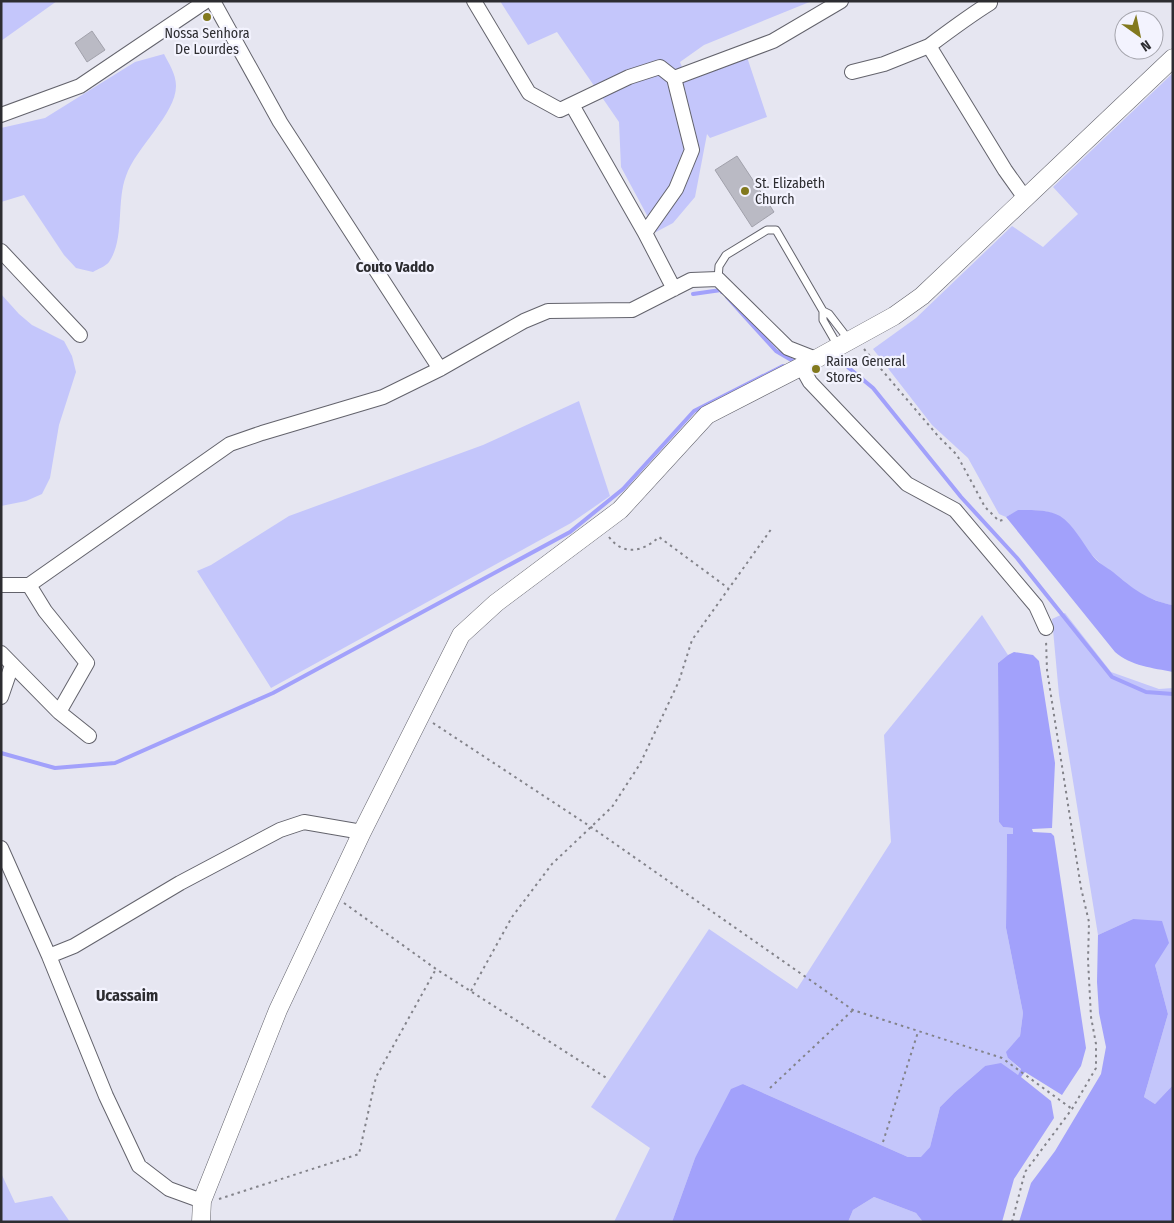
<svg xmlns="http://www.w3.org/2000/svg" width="1174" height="1223" font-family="'Fira Sans Condensed',sans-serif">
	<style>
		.green { fill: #c4c6fb }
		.water { fill: #a2a1fb }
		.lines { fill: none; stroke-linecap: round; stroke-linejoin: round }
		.stream { stroke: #a2a1fb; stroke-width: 4 }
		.building { fill: #babac4; stroke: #a1a1ab }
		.service-casing { stroke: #63636c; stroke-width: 9 }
		.minor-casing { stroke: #63636c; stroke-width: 16 }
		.tertiary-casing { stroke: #63636c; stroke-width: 19 }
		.path { stroke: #83838a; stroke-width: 2; stroke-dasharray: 2.5 4; stroke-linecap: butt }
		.service { stroke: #fff; stroke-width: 7 }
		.minor { stroke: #fff; stroke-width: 14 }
		.tertiary { stroke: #fff; stroke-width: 18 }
		.poi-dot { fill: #82791e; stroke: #f3f3fe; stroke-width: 2 }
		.labels { text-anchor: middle; stroke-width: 4.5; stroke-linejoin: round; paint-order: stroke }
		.poi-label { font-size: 14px; fill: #2d2d31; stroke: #f3f3fe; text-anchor: start }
		.neighbourhood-label { font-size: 15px; font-weight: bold; fill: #2d2d31; stroke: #f3f3fe }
		.quarter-label { font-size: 16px; font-weight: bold; fill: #2d2d31; stroke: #f3f3fe }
	</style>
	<rect width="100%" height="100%" fill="#e6e6f1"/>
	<path class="green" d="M1,1H57L1,41Z
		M500,1H812L704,45L680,62L687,80L747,57L767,117L710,138L707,134L695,197L673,223L656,232L621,167L619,122L557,32L528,45Z
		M164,54C169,64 176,74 176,86C176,114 136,147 126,176C116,202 125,239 109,262C106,266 98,269 93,272L76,268L64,255L24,195L1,202V128L45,118L135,62Z
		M1173,73V605C1142,600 1117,579 1095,558C1072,536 1073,512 1034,510C1021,510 1018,510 1006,517L999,514L968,458L932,425L873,349L916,318L1012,226L1043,247L1078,214L1053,187Z
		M1,294L19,314L32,325L64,341L72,356L76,372L59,425L50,478L42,494L26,501L1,506Z
		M579,401L610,496L571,523L271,688L197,571L211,565L289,516L483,445Z
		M1065,613L1111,672L1159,689L1173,688V1085L1155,1104L1144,1097L1168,1014L1155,965L1133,919L1098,935L1059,695L1052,619Z
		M982,615L1008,655L998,663L999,822L1003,827L1013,828V834H1007L1006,928L1023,1013L1020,1036L1008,1058L1021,1070L1018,1075L985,1066L954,1093L940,1107L930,1147L922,1157H908L743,1084L695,1158L672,1222H614L650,1148L591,1107L709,929L797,989L891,842L884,735Z
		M1,1173L15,1203L52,1196L70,1222H1Z
		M874,1197L916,1213L923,1222H848L853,1210Z"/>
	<path class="water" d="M1018,510C1032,510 1047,509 1060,516C1073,524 1082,542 1092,555C1097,562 1106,567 1113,572C1132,588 1148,601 1173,605V672C1153,668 1131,666 1115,652L1006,517Z
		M1014,652L1033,655L1039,661L1055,763L1052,828L1032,829L1033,832L1051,833L1054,836L1086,1048L1081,1066L1062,1095L1025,1072L1021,1077L1051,1101L1054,1118L1014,1179L1002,1222H923L916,1213L874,1197L853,1210L848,1222H672L695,1158L731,1089L743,1084L908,1157H921L930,1147L940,1107L954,1093L985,1066L1001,1063L1018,1075L1021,1069L1008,1058L1006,1052L1020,1036L1023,1013L1006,928L1007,834H1013V828L1003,827L999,822L998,663L1008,655Z
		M1133,919L1162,921L1169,943L1155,965L1168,1014L1144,1097L1155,1104L1173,1085V1222H1019L1031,1183L1055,1151L1101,1074L1106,1047L1099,1013L1097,982L1098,935Z"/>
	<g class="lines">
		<path class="stream" d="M693,294L721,290L722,292
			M727,297L776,351L793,361
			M831,359H838L873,388L961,497L1017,558L1112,677L1146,692L1173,694
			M1,753L55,768L115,763L273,693L570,532L623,489L694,411L783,366"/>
	</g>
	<path class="building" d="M92,31L105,50L87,62L75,43Z
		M737,156L774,212L752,227L715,170Z"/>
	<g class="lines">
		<g class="service-casing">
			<path id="service" d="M718,279L719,266L726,255L767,230H776L823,311L829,314L849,340
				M823,311V320L838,346"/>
		</g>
		<g class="minor-casing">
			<path id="minor" d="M213,1L280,122L440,369
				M474,1L529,93L560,110L629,77L660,67L674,78L692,150L676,189L645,233L674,289
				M990,3C969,16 949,31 929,46L1005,170L1025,198
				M852,72L884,64L929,46
				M674,78L773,41L841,1
				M572,105L645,233
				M1,115L80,86L206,1
				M1,251L80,335
				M801,366L810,382L907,484L955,510L1036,606L1046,628
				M1,585H29L230,444L262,433L383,397L440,369L524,321L548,311L632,310L691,280L718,279L788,348L816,359
				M29,585L45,611L87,663L59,712
				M1,653L59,712L89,736
				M1,697L12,665
				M1,848L49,956L106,1096L139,1166L169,1189L202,1201
				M49,956L74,946L180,883L280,830L304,822L362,832"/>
		</g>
		<g class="tertiary-casing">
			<path id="tertiary" d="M201,1222L202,1201L278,1010L362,832L461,635L496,603L620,510L707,415L816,359L894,316L922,296L1173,58"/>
		</g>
		<path class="path" d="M864,349L938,436L957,455L985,507L999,521L1006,519
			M609,537C623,556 643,552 659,537L728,588
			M433,723L591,827L853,1010L1002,1058L1072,1109
			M344,903L436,969L608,1079
			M471,991L512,917L552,864L612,807L640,764L679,681L692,640L772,528
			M770,1088L853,1010
			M883,1142L918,1032
			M219,1199L359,1154L376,1077L436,969
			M1012,1222L1025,1172L1072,1109L1096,1068V1044L1091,1017L1088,960L1089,922L1081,888L1047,670L1046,640"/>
		<use href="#service" class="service"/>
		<use href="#minor" class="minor"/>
		<use href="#tertiary" class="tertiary"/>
	</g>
	<g class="poi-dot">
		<circle cx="207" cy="17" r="5"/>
		<circle cx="745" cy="191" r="5"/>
		<circle cx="816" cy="369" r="5"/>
	</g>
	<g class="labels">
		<g class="poi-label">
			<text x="207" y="38" text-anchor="middle">Nossa Senhora<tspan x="207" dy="16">De Lourdes</tspan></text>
			<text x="755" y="188">St. Elizabeth<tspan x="755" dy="16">Church</tspan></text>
			<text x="826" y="366">Raina General<tspan x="826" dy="16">Stores</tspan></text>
		</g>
		<g class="neighbourhood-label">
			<text x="395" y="272">Couto Vaddo</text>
		</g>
		<g class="quarter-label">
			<text x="127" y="1001">Ucassaim</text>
		</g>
	</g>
	<rect width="1174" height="1223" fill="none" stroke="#2d2d31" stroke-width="5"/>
	<g transform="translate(1139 35) rotate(147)"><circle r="24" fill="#f3f3fe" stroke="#a4a4ac"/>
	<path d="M0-4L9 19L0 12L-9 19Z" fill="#82791e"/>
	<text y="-8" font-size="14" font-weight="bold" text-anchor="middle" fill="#2d2d31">N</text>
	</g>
</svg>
